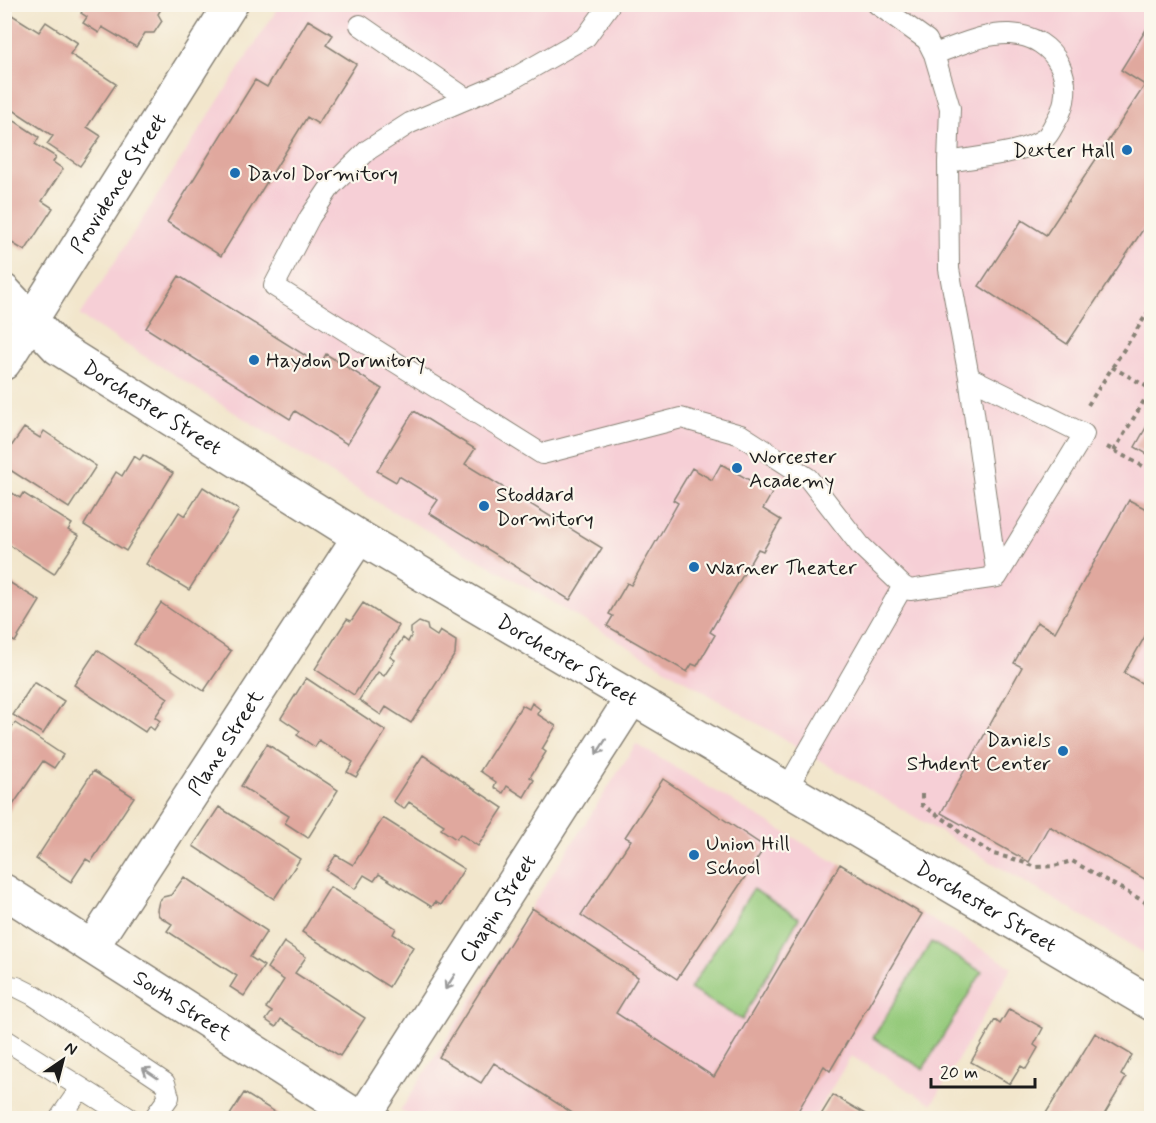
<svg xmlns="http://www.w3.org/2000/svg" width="1156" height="1123" font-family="Mynerve,sans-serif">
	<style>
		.built { fill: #f6cfd6 }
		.green { fill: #95ca7c; stroke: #58734c; stroke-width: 1.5 }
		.building { fill: #e0a89e }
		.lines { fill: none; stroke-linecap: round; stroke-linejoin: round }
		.service-casing { stroke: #878174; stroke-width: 22 }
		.minor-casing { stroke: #878174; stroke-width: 36 }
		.tertiary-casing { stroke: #878174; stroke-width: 36 }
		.path { stroke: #878174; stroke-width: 4; stroke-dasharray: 4.5 4.5; stroke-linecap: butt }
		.service { stroke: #fff; stroke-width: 20 }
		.minor { stroke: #fff; stroke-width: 33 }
		.tertiary { stroke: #fff; stroke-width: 33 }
		.oneway { stroke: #999 }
		.poi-dot { fill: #1f6fb2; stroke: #fbf7ec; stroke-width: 2 }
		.labels { text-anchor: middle; stroke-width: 4.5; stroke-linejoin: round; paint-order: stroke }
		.poi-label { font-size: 21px; fill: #1c1c1c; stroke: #fbf7ec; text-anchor: start }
		.street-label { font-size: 21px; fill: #1c1c1c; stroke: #fbf7ec }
	</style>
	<rect width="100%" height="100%" fill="#fbf7ec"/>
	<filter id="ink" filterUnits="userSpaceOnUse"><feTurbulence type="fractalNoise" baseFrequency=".0167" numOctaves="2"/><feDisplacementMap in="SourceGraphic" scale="12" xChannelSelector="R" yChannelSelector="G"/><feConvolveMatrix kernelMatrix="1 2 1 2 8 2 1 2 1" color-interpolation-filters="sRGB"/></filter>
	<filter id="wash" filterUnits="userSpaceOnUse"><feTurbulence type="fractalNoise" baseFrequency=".008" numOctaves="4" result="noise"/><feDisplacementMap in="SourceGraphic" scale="24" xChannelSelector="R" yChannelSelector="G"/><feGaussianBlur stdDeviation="1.35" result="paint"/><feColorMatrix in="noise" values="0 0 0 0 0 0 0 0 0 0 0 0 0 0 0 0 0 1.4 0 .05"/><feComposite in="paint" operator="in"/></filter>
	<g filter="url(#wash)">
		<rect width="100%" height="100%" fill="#f2e6cc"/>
		<path class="built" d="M280,5H1151V957L536,592L385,507L80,316Z
			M636,744L1012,967L932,1104L851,1056L814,1118H414L400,1111Z"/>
		<path class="green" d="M753,889L799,918L742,1020L690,989Z
			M931,942L982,972L923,1069L873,1038Z"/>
		<g id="blocks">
			<path class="building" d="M87,4H164L158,14L162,21L154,33H145L136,47L102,27L99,33L83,23L87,17L81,13Z
				M4,10L39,32L46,22L78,43L70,54L116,84L87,127L101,136L80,166L47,144L53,136L4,104Z
				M308,20L333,35L326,45L356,64L318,124L307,117L221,256L167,222L255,80L267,87Z
				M1152,20V216L1067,344L979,286L1022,220L1046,235L1145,85L1121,70Z
				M4,114L39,137L35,144L56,157L53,162L63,169L42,201L53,208L25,251L4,238V194L7,190L4,189Z
				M179,276L320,365L326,354L382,389L347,444L295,411L290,419L146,328Z
				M414,411L475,449L465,464L602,548L570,600L429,513L438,500L399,476L396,482L377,471Z
				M1152,417V457L1135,447Z
				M24,428L40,438L44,431L96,466L69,508L4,466V449L8,451Z
				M143,455L173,473L126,551L84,525L116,472L122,476L134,456L140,460Z
				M721,464L772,493L763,509L781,520L763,551L758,549L710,632L715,635L697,666L692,664L687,672L607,626L613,616L609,614L627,583L631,585L678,503L673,500L692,468L712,480Z
				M203,487L239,510L189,590L146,564L179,512L185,516Z
				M4,488L20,498L23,493L72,524L68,530L79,536L54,574L8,544L4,551Z
				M1129,500L1152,512V624L1124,673L1152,689V883L1049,826L1029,862L941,813L1022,667L1014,663L1037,622L1055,632Z
				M4,579L40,601L15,642L4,636Z
				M161,603L231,651L204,691L134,644Z
				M363,603L399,626L354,695L315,669L347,619L351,621Z
				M419,622L427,625L428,630L437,636L440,631L456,641L455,654L411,723L386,707L381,715L359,700L378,672L384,676L395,660L390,657L403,638L408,642L411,636V628Z
				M97,650L168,698L155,717L160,721L154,730L149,726L145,732L74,685Z
				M306,678L386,731L356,777L347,772L353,762L319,740L315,747L297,735L300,731L281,718Z
				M34,682L64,701L43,734L13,715Z
				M532,703L540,709L537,714L556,726L542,749L546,752L530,777L534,780L524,797L507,786L503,793L494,787L496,782L480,771L522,705L529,709Z
				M15,723L63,755L54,768L43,761L4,818V738Z
				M267,744L338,790L308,838L285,823L289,816L241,786Z
				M423,755L503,808L478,846L460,834L456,839L441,829L444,825L409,802L404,809L393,801Z
				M93,771L134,797L91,862L86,859L71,882L36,859Z
				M663,779L765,847L677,979L581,915L631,840L625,837Z
				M219,807L300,859L274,899L193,846Z
				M383,818L464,869L441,905L435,902L432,907L379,874L374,881L364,875L355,889L326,870L336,855L353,865Z
				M840,864L922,914L830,1071L824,1066L794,1118H580L494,1063L481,1083L439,1057L532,908L638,977L616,1013L714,1077Z
				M184,877L267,931L250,957L264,966L244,996L230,987L237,976L167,931L172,924L159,916L157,910L159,901L163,897L171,895Z
				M330,887L396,928L393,934L413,947L389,987L302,932Z
				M284,942L306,957L295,973L365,1018L340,1056L281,1019L276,1027L266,1020L272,1012L266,1008L284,980L267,968Z
				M1009,1009L1043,1028L1034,1045L1038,1048L1026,1069L1021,1066L1010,1084L971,1062L995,1020L1000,1024Z
				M1095,1033L1132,1055L1121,1075L1126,1078L1102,1118H1043Z
				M244,1093L280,1115L277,1118H228Z
				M833,1095L872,1118H819Z"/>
		</g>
	</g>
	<g filter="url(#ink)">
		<use href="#blocks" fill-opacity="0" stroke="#878174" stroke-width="1.5"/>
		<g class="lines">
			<g class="service-casing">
				<path id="service" d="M610,4L586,37L509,81L410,123L368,150L331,186L310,217L274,286L542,454L681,418L741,435L808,478L860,545L903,586L910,590L997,577L969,377L949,269L948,162L950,108L934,54L927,40L877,4
					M360,25L467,99
					M934,54C958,46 984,33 1010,34C1057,36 1080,84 1055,123C1052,128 1049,135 1045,138C1024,154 974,157 948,162
					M969,377L1084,434L997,577
					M786,790L903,586
					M4,985L17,987L33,995L165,1083L169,1097L154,1118
					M4,1039L129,1118
					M60,1118L80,1089"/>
			</g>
			<g class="minor-casing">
				<g id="minor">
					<path id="s1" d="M4,891L359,1118"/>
					<path id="s2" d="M92,947L359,537"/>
					<path id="s3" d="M363,1118L632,698"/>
				</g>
			</g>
			<g class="tertiary-casing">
				<g id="tertiary">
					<path id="s4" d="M4,291L58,348L359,537L1152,1004"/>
					<path id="s5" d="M4,363L231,4"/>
				</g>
			</g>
			<path class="path" d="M1112,367L1151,389
				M1088,405L1152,306
				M1107,447L1152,471
				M1114,451L1151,389
				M922,794V805L953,825L961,834L993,854L1014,859L1036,867L1054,866L1072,861L1152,906"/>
			<use href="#service" class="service"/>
			<use href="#minor" class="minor"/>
			<use href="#tertiary" class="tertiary"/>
		</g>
		<defs><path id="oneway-shaft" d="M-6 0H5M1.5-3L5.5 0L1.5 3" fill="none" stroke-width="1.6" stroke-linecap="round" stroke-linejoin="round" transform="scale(1.5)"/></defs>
		<g class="oneway">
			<use href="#oneway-shaft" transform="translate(601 747) rotate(123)"/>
			<use href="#oneway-shaft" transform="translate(450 982) rotate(123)"/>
			<use href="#oneway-shaft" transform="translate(150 1073) rotate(-146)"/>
		</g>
	</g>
	<g class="poi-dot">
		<circle cx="1127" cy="150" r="6"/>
		<circle cx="235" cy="173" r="6"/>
		<circle cx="254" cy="360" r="6"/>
		<circle cx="737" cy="468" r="6"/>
		<circle cx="484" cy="506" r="6"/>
		<circle cx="694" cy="567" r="6"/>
		<circle cx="1063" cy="751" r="6"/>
		<circle cx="694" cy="855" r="6"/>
	</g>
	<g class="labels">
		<g class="poi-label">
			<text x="1115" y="157" text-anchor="end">Dexter Hall</text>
			<text x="247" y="180">Davol Dormitory</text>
			<text x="266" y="367">Haydon Dormitory</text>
			<text x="749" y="463">Worcester<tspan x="749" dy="24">Academy</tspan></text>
			<text x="496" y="501">Stoddard<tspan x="496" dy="24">Dormitory</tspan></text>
			<text x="706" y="574">Warner Theater</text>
			<text x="1051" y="746" text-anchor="end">Daniels<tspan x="1051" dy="24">Student Center</tspan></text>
			<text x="706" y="850">Union Hill<tspan x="706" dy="24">School</tspan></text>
		</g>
		<g class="street-label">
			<text dy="7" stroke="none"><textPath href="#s5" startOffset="213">Providence Street</textPath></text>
			<text dy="7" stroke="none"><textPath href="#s4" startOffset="190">Dorchester Street</textPath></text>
			<text dy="7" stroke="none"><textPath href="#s4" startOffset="676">Dorchester Street</textPath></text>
			<text dy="7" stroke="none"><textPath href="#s2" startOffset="244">Plane Street</textPath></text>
			<text dy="7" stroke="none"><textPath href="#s4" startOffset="1162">Dorchester Street</textPath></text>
			<text dy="7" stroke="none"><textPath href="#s3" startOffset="249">Chapin Street</textPath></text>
			<text dy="7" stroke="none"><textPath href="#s1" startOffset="212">South Street</textPath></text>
		</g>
	</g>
	<rect width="1156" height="1123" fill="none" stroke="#fbf7ec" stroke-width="24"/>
	<g transform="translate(63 1060) rotate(35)" stroke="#fbf7ec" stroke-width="4.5" paint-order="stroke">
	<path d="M0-4.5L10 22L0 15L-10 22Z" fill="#1c1c1c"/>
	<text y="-9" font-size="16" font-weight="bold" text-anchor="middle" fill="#1c1c1c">N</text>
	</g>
	<path d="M931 1078v9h104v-9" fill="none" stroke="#1c1c1c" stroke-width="3"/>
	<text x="940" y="1078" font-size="18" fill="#1c1c1c" stroke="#fbf7ec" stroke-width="4.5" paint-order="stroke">20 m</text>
</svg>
